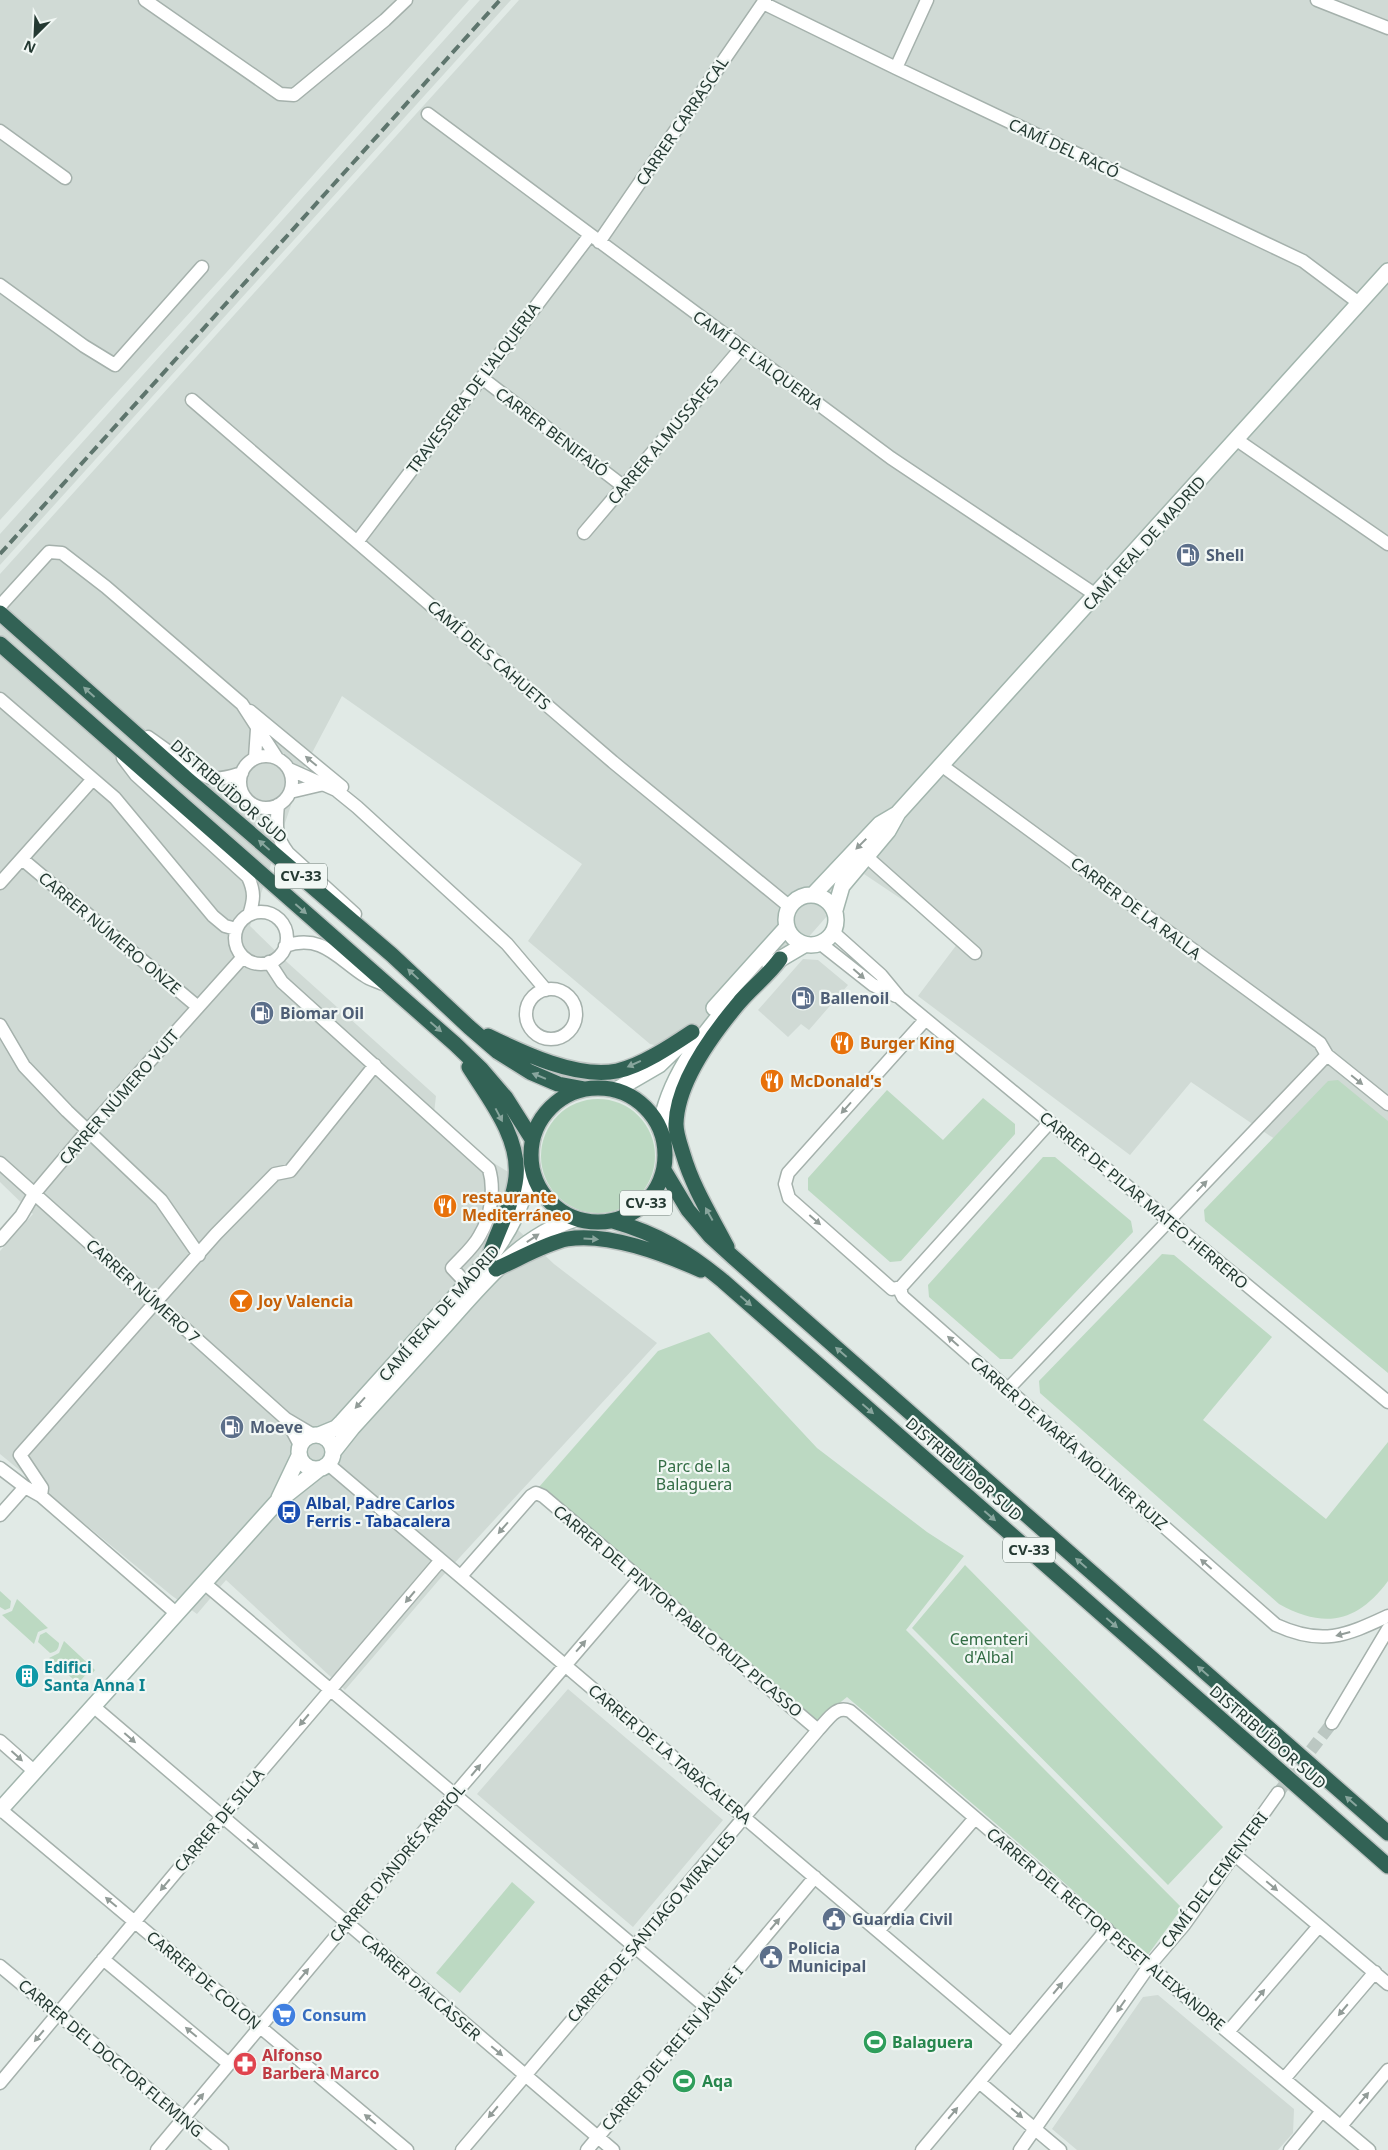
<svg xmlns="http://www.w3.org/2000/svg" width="1388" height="2150" font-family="'Noto Sans',sans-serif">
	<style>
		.built { fill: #d0dad5 }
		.green { fill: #bcd9c2 }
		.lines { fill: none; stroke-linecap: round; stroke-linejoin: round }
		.street-tunnel { stroke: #bbc7c2; stroke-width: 12; stroke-dasharray: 12 6; stroke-linecap: butt }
		.street-casing { stroke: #a5b1ac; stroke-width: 15 }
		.secondary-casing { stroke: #a2b5ad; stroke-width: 18 }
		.highway-casing { stroke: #bdc4c2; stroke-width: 18 }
		.street { stroke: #fff; stroke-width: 12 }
		.secondary { stroke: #fff; stroke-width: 15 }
		.highway { stroke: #326255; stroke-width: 15 }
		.rail { stroke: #5e756d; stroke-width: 4; stroke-dasharray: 10 5; stroke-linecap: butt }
		.oneway { fill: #88a59d }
		.oneway2 { fill: #929c98 }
		.labels { text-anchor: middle; stroke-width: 4.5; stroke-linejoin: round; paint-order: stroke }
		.shield { fill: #f1f7f4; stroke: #62726c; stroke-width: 1 }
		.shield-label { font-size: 15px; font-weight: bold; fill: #243932 }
		.street-label { font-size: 16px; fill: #243932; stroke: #f1f7f4 }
		.service-label { font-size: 16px; font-weight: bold; fill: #4e5e75; stroke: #f1f7f4; text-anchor: start }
		.food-label { font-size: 16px; font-weight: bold; fill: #c56008; stroke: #f1f7f4; text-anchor: start }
		.park-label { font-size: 16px; fill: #326c44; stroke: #f1f7f4 }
		.transit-label { font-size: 16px; font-weight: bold; fill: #164399; stroke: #f1f7f4; text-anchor: start }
		.culture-label { font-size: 16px; font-weight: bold; fill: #0d838f; stroke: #f1f7f4; text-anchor: start }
		.shop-label { font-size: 16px; font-weight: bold; fill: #366cbe; stroke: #f1f7f4; text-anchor: start }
		.leisure-label { font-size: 16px; font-weight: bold; fill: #27864d; stroke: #f1f7f4; text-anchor: start }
		.health-label { font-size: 16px; font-weight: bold; fill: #be3a42; stroke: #f1f7f4; text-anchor: start }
	</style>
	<rect width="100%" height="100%" fill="#e1eae6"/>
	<path class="built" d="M0,0H469L226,273L0,520Z
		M480,0H511L0,565V534Z
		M519,0H1388V1147L1307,1161L1191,1082L1130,1155L918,996L961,939L864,874L703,1057L650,1044L528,941L582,864L342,696L303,770L250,926L288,963L436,1096L434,1113L492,1162L510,1173L499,1212L554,1264L657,1343L438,1581L345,1690L226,1580L197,1614L171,1595L0,1454V1251L33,1214L0,1182V574Z
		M803,959L818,960L848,985L809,1030L801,1024L788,1037L758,1010Z
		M568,1689L723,1820L633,1927L477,1794Z
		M1158,1995L1294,2109L1293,2133L1278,2150H1077L1052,2129L1143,1997Z"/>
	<path class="green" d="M1338,1080L1388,1121V1373L1205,1221L1204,1210L1328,1081Z
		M887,1090L943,1140L983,1098L1015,1124V1134L901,1261L890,1262L808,1190V1178Z
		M541 1156a57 57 0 1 1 114 0a57 57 0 1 1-114 0Z
		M1043,1157H1055L1131,1221L1133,1232L1012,1359H1000L929,1297L928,1285Z
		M1162,1254L1174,1255L1272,1337L1203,1420L1326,1519L1388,1442V1581C1357,1623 1324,1629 1279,1604L1040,1393L1039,1381Z
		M709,1332L817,1448L927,1532L964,1556L906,1630L1182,1908L1147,1956L1034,1856L847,1697L816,1722L539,1487L658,1351Z
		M965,1565L1223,1827L1168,1885L912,1628Z
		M0,1591L11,1601L10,1608L5,1610L0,1607Z
		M17,1599L48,1628L38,1632L34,1644L2,1615L12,1611Z
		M46,1632L59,1643C59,1649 56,1652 50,1653L38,1642L40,1635Z
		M64,1641L95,1670L92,1674L89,1671L81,1680L84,1683L81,1686L49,1658L59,1653Z
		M512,1882L535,1902L460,1993L436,1973Z"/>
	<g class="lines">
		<path class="street-tunnel" d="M1278,1793L1332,1723"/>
		<g class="street-casing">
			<path id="street" d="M145,0L280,94L294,95L385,20L406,0
				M1317,0L1388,28
				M763,3L896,68L1303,261L1359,303
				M896,68L927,0
				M428,114L891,458L1096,595
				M0,131L65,178
				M599,242L765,0
				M0,285L84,346L115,365L202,267
				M482,378L623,486
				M192,400L613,762L790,907
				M1237,440L1388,544
				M584,533L742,347
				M357,542L590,235
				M0,606L49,552L62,553L106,587L242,704L277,758
				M0,699L115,798L213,916L225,926L236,929
				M250,711L342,787
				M148,737C160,745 201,777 211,778C222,780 232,776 242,773
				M240 782a26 26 0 1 1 52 0a26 26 0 1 1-52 0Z
				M123,758L136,775L248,877C255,892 254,900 249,915
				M255,758L257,729
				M941,765L1320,1043L1327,1055L1388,1104
				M289,769L336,790L357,807L507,944L546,990
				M290,792L324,784
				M278,805C276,825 275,836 288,853L355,914
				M867,857L975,953
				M22,859L198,1007
				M0,883L93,779
				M235 938a26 26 0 1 1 52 0a26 26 0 1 1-52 0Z
				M834,933L881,975L900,998L1388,1402
				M821,944L873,985L896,996
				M285,946C322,933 338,959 365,976C370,980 377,981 383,984
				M269,962L282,982L489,1169C495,1189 491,1217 480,1235C474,1247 461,1258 452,1268L467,1284
				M526 1014a25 25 0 1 1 50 0a25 25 0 1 1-50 0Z
				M0,1025L24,1066L67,1111L161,1200L199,1255
				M0,1163L286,1419L313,1435
				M0,1240L21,1216L34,1194L88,1130L243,957
				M901,1287V1293L903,1297L1276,1625C1322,1646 1345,1636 1388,1616
				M901,1287L892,1289L789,1198L785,1184L788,1173L925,1020
				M901,1287L1050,1122
				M1008,1389L1327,1055
				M286,1419L300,1445
				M328,1464L1011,2044
				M0,1468L25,1487L41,1496L176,1613
				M41,1496L42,1488L20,1455L216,1234L275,1174L290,1171L375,1065
				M0,1515L25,1487
				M461,1576L531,1496L536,1493L543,1496L818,1730
				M204,1583L706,2007
				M93,1706L613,2150
				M1332,1723L1388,1629
				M0,1741L34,1771
				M0,1809L407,2150
				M1235,1855L1388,1984
				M878,1931L975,1818
				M103,1959L229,2064
				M0,1966L222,2150
				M1228,2032L1319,1926
				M1284,2079L1375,1972
				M979,2082L1060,2150
				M0,2083L222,1817L441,1560
				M1341,2126L1388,2070
				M157,2150L455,1794L640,1578
				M462,2150L818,1730C828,1720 835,1705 850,1711L1149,1966L1369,2150
				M587,2150L815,1877
				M922,2150L1107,1929
				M1020,2150L1149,1966L1184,1925L1278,1793
				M1290,2150L1322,2111"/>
		</g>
		<g class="secondary-casing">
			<path id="secondary" d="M786 920a25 25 0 1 1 50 0a25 25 0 1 1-50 0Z
				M813,895L880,824L897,814
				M835,910L842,886L888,831L898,813L1388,271
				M770,965L804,945
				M714,1008L787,927
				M616,1090L659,1065L687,1038
				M660,1129C668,1079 698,1041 730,1003
				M319,1435L336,1428L342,1422L488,1260C512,1229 521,1207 532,1169
				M299 1452a17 17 0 1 1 34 0a17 17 0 1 1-34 0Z
				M333,1452L352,1428C382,1395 412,1362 442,1329C481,1286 518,1237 575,1219
				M279,1498L299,1456
				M0,1810L276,1503L319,1469"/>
		</g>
		<g class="highway-casing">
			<path id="highway" d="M0,613L187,779L392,955L469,1027L498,1052L530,1072L558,1084L585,1089
				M0,644L455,1044L481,1069L506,1098L532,1139
				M488,1036C523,1053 577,1079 617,1071C641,1066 671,1046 692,1032
				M469,1067C489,1099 520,1137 516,1177C513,1205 496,1233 488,1260
				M531 1155a67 67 0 1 1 134 0a67 67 0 1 1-134 0Z
				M664,1170L688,1210L710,1236L733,1257L1388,1833
				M613,1221C658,1234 688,1252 723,1281L1388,1866
				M727,1247C711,1216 693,1188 683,1154C680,1144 676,1134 676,1124C677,1082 712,1035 738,1004C751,988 768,976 780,959
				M496,1269C517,1260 546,1243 567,1239C608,1232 664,1254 701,1270"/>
		</g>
		<use href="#street" class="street"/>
		<use href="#secondary" class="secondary"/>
		<use href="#highway" class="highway"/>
		<path class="rail" d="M0,554L500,0"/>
	</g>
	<defs><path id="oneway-solid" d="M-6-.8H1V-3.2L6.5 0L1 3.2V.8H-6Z" transform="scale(1.25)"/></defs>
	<g class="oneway">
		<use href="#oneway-solid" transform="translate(89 692) rotate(-138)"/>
		<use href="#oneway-solid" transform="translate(264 845) rotate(-139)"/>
		<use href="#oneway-solid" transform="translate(301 909) rotate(41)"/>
		<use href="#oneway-solid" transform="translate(413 974) rotate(-137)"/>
		<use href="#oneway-solid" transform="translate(436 1027) rotate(41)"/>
		<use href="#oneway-solid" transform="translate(634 1064) rotate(156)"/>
		<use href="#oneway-solid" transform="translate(539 1076) rotate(-158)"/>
		<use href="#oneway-solid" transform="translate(499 1115) rotate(62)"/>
		<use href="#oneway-solid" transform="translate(709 1214) rotate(-119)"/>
		<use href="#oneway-solid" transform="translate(591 1239) rotate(4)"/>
		<use href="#oneway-solid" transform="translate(746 1301) rotate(41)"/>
		<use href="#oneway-solid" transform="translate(841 1352) rotate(-139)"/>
		<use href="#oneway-solid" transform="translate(868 1409) rotate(41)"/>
		<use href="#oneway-solid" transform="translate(990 1516) rotate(41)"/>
		<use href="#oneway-solid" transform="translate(1081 1563) rotate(-139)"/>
		<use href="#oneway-solid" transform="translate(1112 1623) rotate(41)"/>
		<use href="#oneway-solid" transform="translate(1203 1671) rotate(-139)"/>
		<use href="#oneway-solid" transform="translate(1351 1801) rotate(-139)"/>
	</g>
	<g class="oneway2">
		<use href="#oneway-solid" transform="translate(311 761) rotate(-140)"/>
		<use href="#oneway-solid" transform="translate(861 844) rotate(135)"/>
		<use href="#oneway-solid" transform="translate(859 974) rotate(41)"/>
		<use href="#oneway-solid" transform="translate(1357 1080) rotate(39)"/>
		<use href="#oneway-solid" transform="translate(846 1108) rotate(132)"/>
		<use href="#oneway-solid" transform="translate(1202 1186) rotate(-46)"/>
		<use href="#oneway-solid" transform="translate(815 1220) rotate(41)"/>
		<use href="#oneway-solid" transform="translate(533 1238) rotate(-34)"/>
		<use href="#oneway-solid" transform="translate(953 1341) rotate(-139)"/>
		<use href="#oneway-solid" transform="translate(360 1403) rotate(132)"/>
		<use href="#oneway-solid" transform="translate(503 1528) rotate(131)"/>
		<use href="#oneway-solid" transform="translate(1206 1564) rotate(-139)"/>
		<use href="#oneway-solid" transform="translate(410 1597) rotate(130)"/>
		<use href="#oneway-solid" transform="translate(1343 1634) rotate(165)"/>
		<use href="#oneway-solid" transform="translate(581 1646) rotate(-49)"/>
		<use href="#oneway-solid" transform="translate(304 1720) rotate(130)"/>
		<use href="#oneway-solid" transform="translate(130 1738) rotate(41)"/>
		<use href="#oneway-solid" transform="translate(17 1756) rotate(42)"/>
		<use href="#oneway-solid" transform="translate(476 1770) rotate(-50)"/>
		<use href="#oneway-solid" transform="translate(253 1844) rotate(40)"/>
		<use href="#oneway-solid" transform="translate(165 1885) rotate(130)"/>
		<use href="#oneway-solid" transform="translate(1272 1886) rotate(40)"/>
		<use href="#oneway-solid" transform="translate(111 1902) rotate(-140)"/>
		<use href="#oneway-solid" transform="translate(775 1924) rotate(-50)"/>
		<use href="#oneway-solid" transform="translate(304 1974) rotate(-50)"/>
		<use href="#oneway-solid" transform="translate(1058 1988) rotate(-50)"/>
		<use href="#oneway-solid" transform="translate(1260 1995) rotate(-50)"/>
		<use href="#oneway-solid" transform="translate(1121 2006) rotate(125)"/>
		<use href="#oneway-solid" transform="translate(1343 2010) rotate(130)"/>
		<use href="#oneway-solid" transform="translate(191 2032) rotate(-140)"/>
		<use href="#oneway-solid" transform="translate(39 2036) rotate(130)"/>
		<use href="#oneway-solid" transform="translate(497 2051) rotate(40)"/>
		<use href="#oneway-solid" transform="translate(1364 2098) rotate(-50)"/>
		<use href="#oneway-solid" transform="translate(199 2099) rotate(-50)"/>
		<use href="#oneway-solid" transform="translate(493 2112) rotate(130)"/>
		<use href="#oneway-solid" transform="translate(953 2113) rotate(-50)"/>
		<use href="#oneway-solid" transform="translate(1017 2113) rotate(40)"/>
		<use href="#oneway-solid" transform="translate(370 2119) rotate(-141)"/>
	</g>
	<defs>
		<g id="fuel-disc" transform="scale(1.25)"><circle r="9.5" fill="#5c6f8a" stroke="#f1f7f4"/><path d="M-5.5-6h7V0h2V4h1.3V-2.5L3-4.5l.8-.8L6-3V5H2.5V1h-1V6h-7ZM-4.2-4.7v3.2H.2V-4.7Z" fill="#fff"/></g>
		<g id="restaurant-disc" transform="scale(1.25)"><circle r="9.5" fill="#e8710a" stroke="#f1f7f4"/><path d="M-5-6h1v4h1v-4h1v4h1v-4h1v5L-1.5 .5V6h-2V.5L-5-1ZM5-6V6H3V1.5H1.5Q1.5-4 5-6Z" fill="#fff"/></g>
		<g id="bar-disc" transform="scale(1.25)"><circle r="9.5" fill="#e8710a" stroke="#f1f7f4"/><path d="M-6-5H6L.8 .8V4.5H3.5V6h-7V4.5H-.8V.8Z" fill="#fff"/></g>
		<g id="bus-disc" transform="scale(1.25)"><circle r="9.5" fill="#1a4fb4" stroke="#f1f7f4"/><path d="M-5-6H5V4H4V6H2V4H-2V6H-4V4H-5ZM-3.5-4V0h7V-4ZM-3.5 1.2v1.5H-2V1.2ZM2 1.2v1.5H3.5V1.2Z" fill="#fff"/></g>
		<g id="building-disc" transform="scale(1.25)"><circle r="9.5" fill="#0f9aa8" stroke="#f1f7f4"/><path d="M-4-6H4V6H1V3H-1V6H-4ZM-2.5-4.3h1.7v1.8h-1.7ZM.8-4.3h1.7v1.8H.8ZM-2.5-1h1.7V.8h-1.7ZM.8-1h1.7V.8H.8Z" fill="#fff"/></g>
		<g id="civic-disc" transform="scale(1.25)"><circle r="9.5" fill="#5c6f8a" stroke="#f1f7f4"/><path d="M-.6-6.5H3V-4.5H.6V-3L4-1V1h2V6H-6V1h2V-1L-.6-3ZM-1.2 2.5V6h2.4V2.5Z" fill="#fff"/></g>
		<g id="supermarket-disc" transform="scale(1.25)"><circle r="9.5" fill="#3f7fe0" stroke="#f1f7f4"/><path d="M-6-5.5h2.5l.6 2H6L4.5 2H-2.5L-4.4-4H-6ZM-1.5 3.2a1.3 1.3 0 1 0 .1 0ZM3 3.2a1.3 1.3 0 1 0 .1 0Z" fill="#fff"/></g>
		<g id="stadium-disc" transform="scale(1.25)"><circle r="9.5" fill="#2e9e5b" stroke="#f1f7f4"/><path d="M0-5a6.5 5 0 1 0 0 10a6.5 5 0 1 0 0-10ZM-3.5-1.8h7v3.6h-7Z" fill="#fff"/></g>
		<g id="pharmacy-disc" transform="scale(1.25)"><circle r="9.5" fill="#e0444e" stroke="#f1f7f4"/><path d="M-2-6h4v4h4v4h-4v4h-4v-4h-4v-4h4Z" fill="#fff"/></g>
	</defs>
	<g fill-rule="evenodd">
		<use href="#fuel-disc" x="1188" y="555"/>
		<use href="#fuel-disc" x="803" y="998"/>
		<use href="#fuel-disc" x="262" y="1013"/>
		<use href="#restaurant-disc" x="842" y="1043"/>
		<use href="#restaurant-disc" x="772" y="1081"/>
		<use href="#restaurant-disc" x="445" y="1206"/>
		<use href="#bar-disc" x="241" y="1301"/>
		<use href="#fuel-disc" x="232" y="1427"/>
		<use href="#bus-disc" x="289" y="1512"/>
		<use href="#building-disc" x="27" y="1676"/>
		<use href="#civic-disc" x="834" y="1919"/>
		<use href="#civic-disc" x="771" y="1957"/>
		<use href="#supermarket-disc" x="284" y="2015"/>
		<use href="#stadium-disc" x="875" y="2042"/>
		<use href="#pharmacy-disc" x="245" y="2064"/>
		<use href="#stadium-disc" x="684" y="2081"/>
	</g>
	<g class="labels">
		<g class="shield">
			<rect x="275" y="863.5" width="52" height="25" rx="4"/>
			<rect x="620" y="1190.5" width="52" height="25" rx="4"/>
			<rect x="1003" y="1537.5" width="52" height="25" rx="4"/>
		</g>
		<g class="shield-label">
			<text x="301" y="881">CV-33</text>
			<text x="646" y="1208">CV-33</text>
			<text x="1029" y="1555">CV-33</text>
		</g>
		<g class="street-label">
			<text transform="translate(682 121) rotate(-56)" y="6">CARRER CARRASCAL</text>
			<text transform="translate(1064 148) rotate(25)" y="6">CAMÍ DEL RACÓ</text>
			<text transform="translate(758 360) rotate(36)" y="6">CAMÍ DE L'ALQUERIA</text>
			<text transform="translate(473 388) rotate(-53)" y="6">TRAVESSERA DE L'ALQUERIA</text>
			<text transform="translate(552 432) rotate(37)" y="6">CARRER BENIFAIÓ</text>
			<text transform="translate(663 440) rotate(-50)" y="6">CARRER ALMUSSAFES</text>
			<text transform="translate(1144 543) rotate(-48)" y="6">CAMÍ REAL DE MADRID</text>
			<text transform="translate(489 655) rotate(41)" y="6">CAMÍ DELS CAHUETS</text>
			<text transform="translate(229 791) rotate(41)" y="6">DISTRIBUÏDOR SUD</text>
			<text transform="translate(1136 908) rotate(37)" y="6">CARRER DE LA RALLA</text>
			<text transform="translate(110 933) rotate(40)" y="6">CARRER NÚMERO ONZE</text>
			<text transform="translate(119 1097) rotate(-49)" y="6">CARRER NÚMERO VUIT</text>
			<text transform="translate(1144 1200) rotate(40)" y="6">CARRER DE PILAR MATEO HERRERO</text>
			<text transform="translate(143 1291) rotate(42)" y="6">CARRER NÚMERO 7</text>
			<text transform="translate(439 1313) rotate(-49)" y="6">CAMÍ REAL DE MADRID</text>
			<text transform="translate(1069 1443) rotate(41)" y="6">CARRER DE MARÍA MOLINER RUIZ</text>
			<text transform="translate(964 1469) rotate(41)" y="6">DISTRIBUÏDOR SUD</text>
			<text transform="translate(678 1611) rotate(40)" y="6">CARRER DEL PINTOR PABLO RUIZ PICASSO</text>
			<text transform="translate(1268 1737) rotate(41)" y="6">DISTRIBUÏDOR SUD</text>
			<text transform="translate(670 1754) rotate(40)" y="6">CARRER DE LA TABACALERA</text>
			<text transform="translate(219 1820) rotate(-50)" y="6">CARRER DE SILLA</text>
			<text transform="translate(397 1863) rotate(-50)" y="6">CARRER D'ANDRÉS ARBIOL</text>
			<text transform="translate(1214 1880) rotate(-53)" y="6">CAMÍ DEL CEMENTERI</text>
			<text transform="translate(651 1927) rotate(-49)" y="6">CARRER DE SANTIAGO MIRALLES</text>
			<text transform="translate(1106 1929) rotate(40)" y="6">CARRER DEL RECTOR PESET ALEIXANDRE</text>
			<text transform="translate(204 1980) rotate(40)" y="6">CARRER DE COLON</text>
			<text transform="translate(421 1987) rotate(41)" y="6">CARRER D'ALCÀSSER</text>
			<text transform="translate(672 2048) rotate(-50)" y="6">CARRER DEL REI EN JAUME I</text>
			<text transform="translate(111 2058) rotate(40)" y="6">CARRER DEL DOCTOR FLEMING</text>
		</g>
		<g class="service-label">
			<text x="1206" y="561">Shell</text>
			<text x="820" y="1004">Ballenoil</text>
			<text x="280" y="1019">Biomar Oil</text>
			<text x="250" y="1433">Moeve</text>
			<text x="852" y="1925">Guardia Civil</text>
			<text x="788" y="1954">Policia<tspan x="788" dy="18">Municipal</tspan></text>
		</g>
		<g class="food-label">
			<text x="860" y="1049">Burger King</text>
			<text x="790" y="1087">McDonald's</text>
			<text x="462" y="1203">restaurante<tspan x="462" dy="18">Mediterráneo</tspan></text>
			<text x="258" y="1307">Joy Valencia</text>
		</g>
		<g class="park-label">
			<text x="694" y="1472">Parc de la<tspan x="694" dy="18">Balaguera</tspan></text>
			<text x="989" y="1645">Cementeri<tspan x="989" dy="18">d'Albal</tspan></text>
		</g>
		<g class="transit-label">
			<text x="306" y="1509">Albal, Padre Carlos<tspan x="306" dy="18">Ferris - Tabacalera</tspan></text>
		</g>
		<g class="culture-label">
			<text x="44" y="1673">Edifici<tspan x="44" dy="18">Santa Anna I</tspan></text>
		</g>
		<g class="shop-label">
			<text x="302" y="2021">Consum</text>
		</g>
		<g class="leisure-label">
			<text x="892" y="2048">Balaguera</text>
			<text x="702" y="2087">Aqa</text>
		</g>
		<g class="health-label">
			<text x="262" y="2061">Alfonso<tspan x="262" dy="18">Barberà Marco</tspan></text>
		</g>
	</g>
	<g transform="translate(35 35) rotate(204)" stroke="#f1f7f4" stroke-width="4" paint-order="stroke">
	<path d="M0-4L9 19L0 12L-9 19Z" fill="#243932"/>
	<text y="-8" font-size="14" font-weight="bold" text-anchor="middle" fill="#243932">N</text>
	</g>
</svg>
